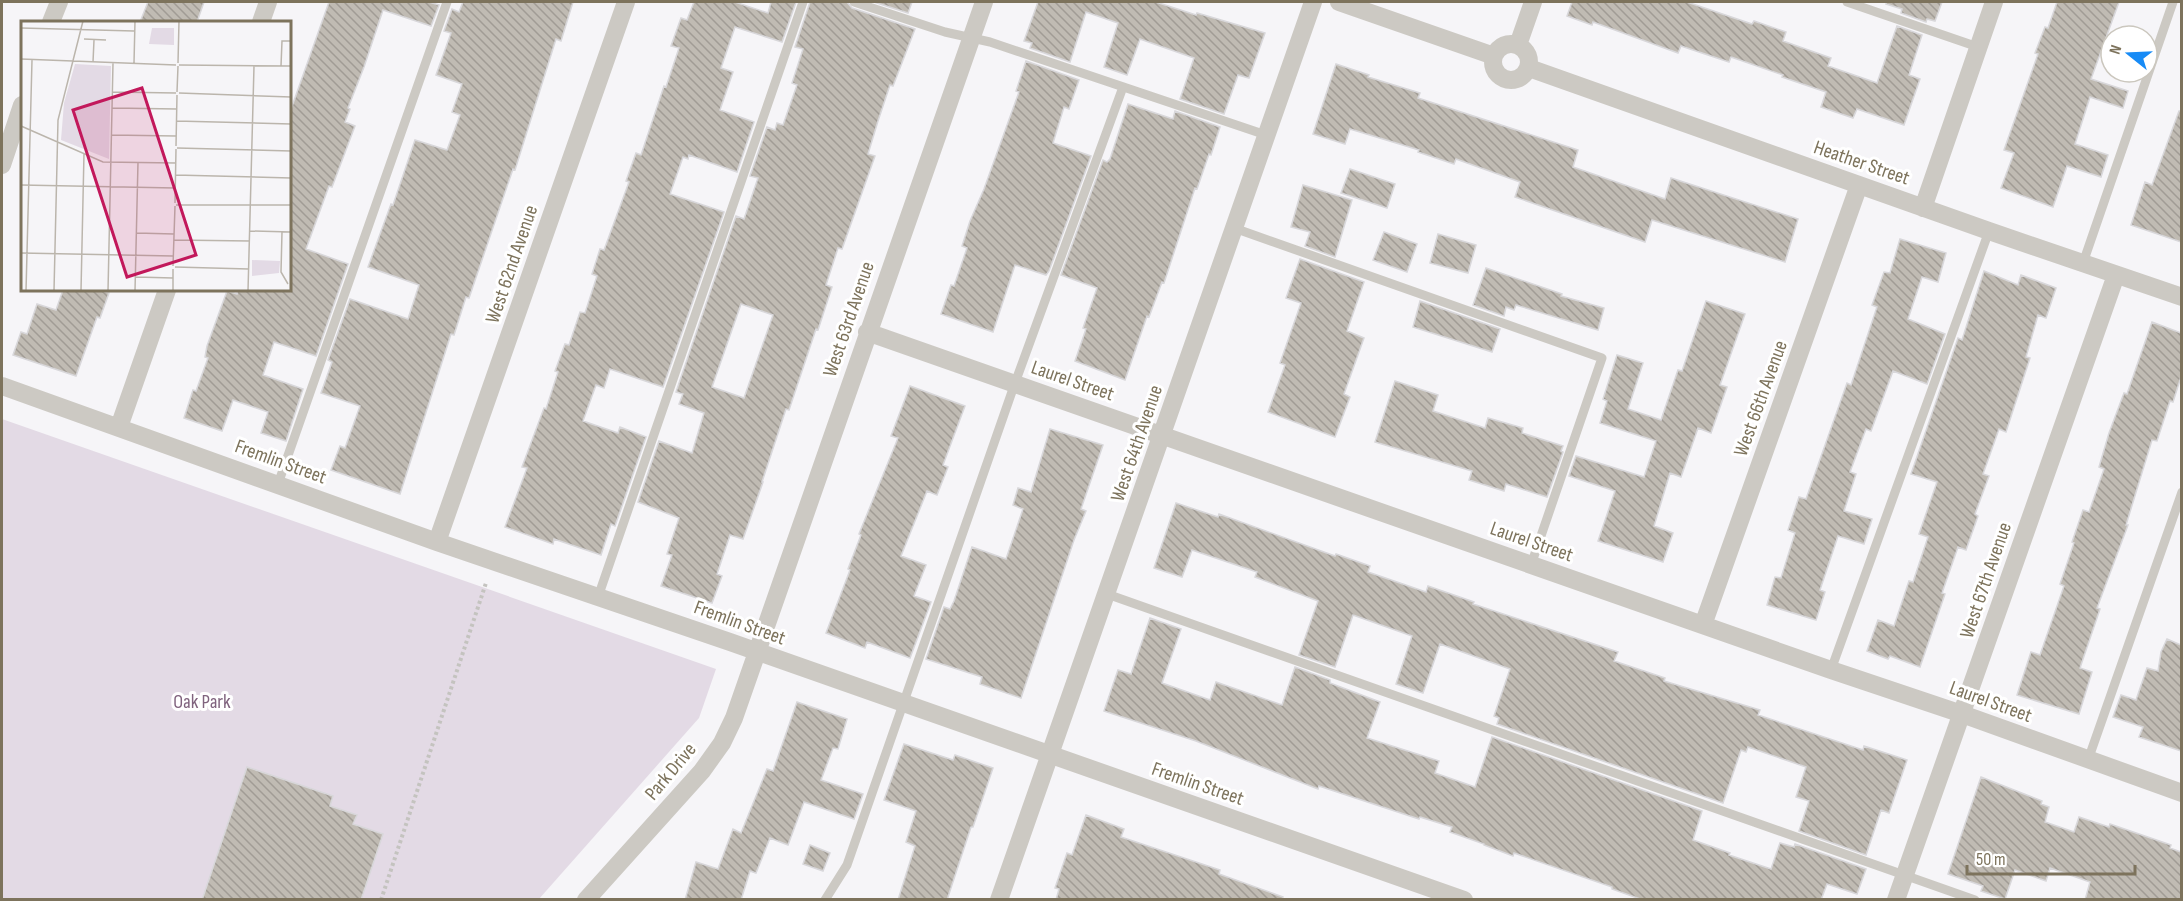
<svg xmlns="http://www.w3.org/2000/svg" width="2183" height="901" font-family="'Sofia Sans Condensed',sans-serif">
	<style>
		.green { fill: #e3dae5 }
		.building { fill: url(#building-back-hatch); stroke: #d8d7da; stroke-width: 1.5; fill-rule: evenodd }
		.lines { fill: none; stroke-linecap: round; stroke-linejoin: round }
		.path { stroke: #c4c3bf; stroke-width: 4; stroke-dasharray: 3 3; stroke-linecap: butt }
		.lane { stroke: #ccc9c3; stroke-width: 9 }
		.street { stroke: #ccc9c3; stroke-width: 18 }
		.labels { text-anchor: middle; stroke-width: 6; stroke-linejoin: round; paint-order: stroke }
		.street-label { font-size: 20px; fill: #7d735c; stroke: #fff }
		.park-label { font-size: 20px; fill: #80637e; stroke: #fff }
		.inset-road { fill: none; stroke: #bbb5ac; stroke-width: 1.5 }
		.view { fill: #c2185b; fill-opacity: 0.15; stroke: #c2185b; stroke-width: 3 }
		.inset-edge { fill: none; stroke: #7d735c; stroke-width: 3 }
	</style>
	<defs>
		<pattern id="building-back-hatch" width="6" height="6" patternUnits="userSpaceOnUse" patternTransform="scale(1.5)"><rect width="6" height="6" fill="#c0bbb3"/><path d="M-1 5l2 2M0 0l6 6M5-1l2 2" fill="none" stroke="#a19c95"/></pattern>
	</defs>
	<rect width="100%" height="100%" fill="#f6f5f8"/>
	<path class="green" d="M2,419L716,669L699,718L539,899H2Z"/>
	<path class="building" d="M148,2H204L197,22H140Z
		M329,2H429L439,5L431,26L383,10L364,67L348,108L350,109L345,122L355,126L332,187L329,186L306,249L348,264L316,356L274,342L263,375L303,389L286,441L261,433L268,412L233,400L222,431L184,418L193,390L196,391L208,358L205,357L207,346L227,291L237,294L238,290H290V112Z
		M463,2H573L561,41L556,39L515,170L513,169L469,298L466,297L454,335L451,334L400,494L331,470L340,446L345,448L360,406L321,393L332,362L328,360L350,299L408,319L419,285L368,267L391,204L393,205L415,140L447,150L460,115L452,112L462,84L436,75L451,33L444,31L452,9L459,12Z
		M694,2H735L768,13L771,2H796L782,42L735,27L721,68L733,72L720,110L754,122L737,172L689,155L688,159L683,157L670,194L724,212L663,387L610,369L604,388L596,385L583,421L618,433L620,427L646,437L615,526L611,524L601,555L554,539L553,544L505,527L527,468L522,467L544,408L546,409L558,372L555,371L565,344L569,345L580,312L585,313L597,276L592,274L600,249L604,250L629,182L626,181L636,153L641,155L664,86L666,87L679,48L671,46L681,18L687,20Z
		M810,2H847L852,8L915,29L893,86L890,85L878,121L868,154L875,156L842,249L838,248L826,285L832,287L818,330L816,329L789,410L786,409L762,482H763L743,539L730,535L717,574L722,576L712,603L661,586L672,555L667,554L679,518L638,502L659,441L692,453L704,413L679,404L683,394L676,392L736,216L744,219L758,178L750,176L767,127L775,130L777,123L783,125L797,85L792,83L803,49L795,47ZM741,304L773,315L744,398L712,387Z
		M874,2H912L908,13Z
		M1038,2H1156L1196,15L1197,13L1265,33L1249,78L1238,75L1224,114L1180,99L1194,58L1140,39L1127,75L1104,67L1118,23L1086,12L1070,62L1030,48L1032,43L1024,41Z
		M1572,2H1687L1752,24L1754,21L1786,32L1783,41L1831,58L1828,66L1877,83L1897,26L1922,35L1909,75L1920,79L1904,125L1857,109L1853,118L1821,107L1826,92L1782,77L1783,75L1731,57L1729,62L1681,46L1678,53L1593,22L1592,25L1567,16Z
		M1887,2H1942L1935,21L1927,19L1926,22L1901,13L1902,9L1886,4Z
		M2057,2H2119L2091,79L2128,91L2123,108L2090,97L2075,144L2108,155L2101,177L2067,166L2053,207L2001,188L2014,153L2004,150L2038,54L2035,53L2045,27L2048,28Z
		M1026,61L1079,80L1069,109L1064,107L1053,143L1091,156L1049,271L1046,275L1015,265L993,332L941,314L951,285L954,286L967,248L962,246L970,221L984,189L1019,92L1016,91Z
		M1336,64L1369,75L1368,77L1420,93L1418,98L1578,150L1573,167L1665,199L1671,178L1798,219L1785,262L1652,220L1645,242L1515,197L1520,182L1456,159L1454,164L1418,152L1419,150L1350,129L1345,144L1313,134Z
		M1128,104L1173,119L1175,111L1220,127L1211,155L1209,154L1197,189L1195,188L1164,283L1162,282L1149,317L1147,316L1125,380L1075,361L1086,329L1083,328L1097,288L1061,275L1103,160L1107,162L1110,159Z
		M2179,111H2181V242L2131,225L2145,182L2152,185Z
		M1350,169L1395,184L1387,208L1341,193Z
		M1303,185L1352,200L1335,257L1305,246L1310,232L1291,227Z
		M1384,232L1417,244L1407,272L1373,260Z
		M1438,234L1476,245L1468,273L1430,263Z
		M1900,239L1946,253L1938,282L1922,277L1908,319L1945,334L1927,384L1893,371L1871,431L1866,429L1850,472L1856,474L1844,511L1872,519L1864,544L1838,536L1820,590L1825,592L1816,620L1767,605L1775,577L1781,578L1795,533L1788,530L1799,497L1806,499L1847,383L1851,385L1877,307L1872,305L1884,272L1890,273Z
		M1300,259L1364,282L1347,331L1364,338L1344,394L1350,397L1335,437L1268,412L1285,365L1280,363L1301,303L1286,298Z
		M1486,268L1562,294L1561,296L1604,308L1598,330L1516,305L1514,310L1506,307L1504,316L1473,305Z
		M1984,271L2018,285L2021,275L2056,288L2046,318L2038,315L2026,357L2030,358L2006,432L1999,429L1983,474L1989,476L1975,514L1978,516L1966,550L1958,547L1942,593L1945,594L1920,667L1890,656L1888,659L1867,651L1878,620L1894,626L1909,581L1913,582L1928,537L1919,534L1937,482L1911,474L1958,338L1962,340Z
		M63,290H99L109,293L100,318L97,317L76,376L13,355L21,332L27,334L37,304L56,310Z
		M1420,301L1500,329L1492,352L1413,327Z
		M1706,301L1745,314L1720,385L1727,387L1711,433L1698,428L1681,477L1670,473L1654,526L1673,533L1663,562L1598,541L1615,491L1569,476L1576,456L1644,477L1656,441L1600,423L1607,401L1603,399L1617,355L1643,363L1628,409L1661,420L1678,370L1682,371Z
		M2152,322L2181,333V377L2173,402L2170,401L2157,441L2152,440L2126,525H2128L2097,608L2100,609L2080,668L2092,672L2079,714L2017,695L2031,652L2040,655L2064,586L2060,584L2074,543L2072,542L2083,510L2089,512L2104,469L2099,467L2109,433L2124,393L2127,394Z
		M1395,381L1438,395L1433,411L1485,428L1488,418L1523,428L1522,433L1563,446L1561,451L1563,452L1547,497L1506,484L1504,491L1469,480L1472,471L1375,442Z
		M910,386L965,406L943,465L948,467L937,495L927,491L901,556L926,565L914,596L931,602L910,658L867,642L865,648L826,633L850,570L848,569L861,535L859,534L898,438L891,436Z
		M1050,429L1103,445L1081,509L1086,511L1074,540L1021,698L980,684L982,677L926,659L944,607L950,609L954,601L972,547L1006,559L1023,509L1013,505L1018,488L1031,492Z
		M1176,503L1218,517L1219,514L1335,556L1336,554L1370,566L1368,572L1426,592L1428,586L1474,602L1473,604L1618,652L1614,661L1665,678L1664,681L1760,710L1758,715L1863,750L1864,746L1907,760L1889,813L1881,810L1866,855L1799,831L1809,801L1796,797L1806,767L1748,747L1746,752L1741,750L1723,803L1497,724L1499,718L1494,716L1510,669L1440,644L1423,693L1396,684L1412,636L1353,615L1335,667L1299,655L1318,601L1255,577L1257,572L1192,550L1182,577L1154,568Z
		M1150,618L1181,629L1162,683L1210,700L1216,682L1282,705L1295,667L1330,680V683L1380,702L1367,738L1439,761L1435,773L1475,787L1492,737L1702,811L1693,840L1730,853L1729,855L1771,869L1780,843L1794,847L1795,844L1866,869L1857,894L1827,884L1821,900H1643L1612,889V887L1514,853L1513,856L1484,845V844L1450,832L1452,827L1420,817L1419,819L1319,786L1318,789L1196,741L1104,711L1118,670L1131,674Z
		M2167,639L2181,645V751L2139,737L2143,727L2113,717L2121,695L2136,700L2147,668L2158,671L2161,652Z
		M797,702L847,719L838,749L833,748L821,780L863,794L854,819L804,802L788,845L770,838L756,873L750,871L741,900H685L696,862L718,869L733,829L741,833L767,769L773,771Z
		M904,744L953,760L955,755L993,768L973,827H971L947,900H898L915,846L906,842L916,811L884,800Z
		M247,767L333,796L330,806L357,815L353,824L383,834L361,900H202Z
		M1981,777L2042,801L2041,804L2049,807L2045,822L2074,832L2079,817L2109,827L2110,824L2171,845L2170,848L2181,852V900H2085L2090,882L2050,868L2046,881L2015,870L2005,899L1981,891L1983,886L1948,874Z
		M1086,815L1124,829L1121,837L1220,870L1219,874L1283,897L1282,900H1056L1059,889L1055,888L1067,853L1072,855Z
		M810,845L830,853L823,871L803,864Z"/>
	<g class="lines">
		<path class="path" d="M381,900L486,583"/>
		<path class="lane" d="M854,2L945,32L990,42L1266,135
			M1847,2L1978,47
			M1234,228L1602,358L1531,565
			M2083,263L2173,2
			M278,484L447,2
			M1107,594L1975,900
			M598,597L803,2
			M1831,670L1989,231
			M2088,760L2182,492
			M825,900L847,865L1015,383L1123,87"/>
		<path class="street" d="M1339,2L1494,56
			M51,22L59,2
			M261,22L268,2
			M1493 62a18 18 0 1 1 36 0a18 18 0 1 1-36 0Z
			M1518,45L1533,2
			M1529,68L1989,231L2182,297
			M2,165L22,105
			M1923,208L1994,2
			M867,332L1831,670L1962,714L2182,793
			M2,386L437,542L730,642L1464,900
			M119,427L167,290
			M437,542L626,2
			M1703,625L1859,185
			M586,900L702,771L722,743L734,718L984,2
			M999,900L1313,2
			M1896,900L2116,275"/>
	</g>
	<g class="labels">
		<g class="street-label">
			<text transform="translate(1862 162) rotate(19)" y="7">Heather Street</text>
			<text transform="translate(511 264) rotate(-71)" y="7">West 62nd Avenue</text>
			<text transform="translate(848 319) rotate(-71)" y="7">West 63rd Avenue</text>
			<text transform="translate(1073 380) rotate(19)" y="7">Laurel Street</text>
			<text transform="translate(1760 398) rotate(-70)" y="7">West 66th Avenue</text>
			<text transform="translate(1136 443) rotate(-71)" y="7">West 64th Avenue</text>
			<text transform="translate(281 461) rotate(20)" y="7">Fremlin Street</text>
			<text transform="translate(1532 541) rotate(19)" y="7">Laurel Street</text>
			<text transform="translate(1985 580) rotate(-71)" y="7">West 67th Avenue</text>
			<text transform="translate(740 622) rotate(20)" y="7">Fremlin Street</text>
			<text transform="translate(1991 701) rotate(20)" y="7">Laurel Street</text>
			<text transform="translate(670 771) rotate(-50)" y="7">Park Drive</text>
			<text transform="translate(1198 783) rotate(19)" y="7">Fremlin Street</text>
		</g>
		<g class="park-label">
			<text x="202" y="708">Oak Park</text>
		</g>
	</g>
	<g transform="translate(21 21)">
		<rect width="270" height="270" fill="#f6f5f8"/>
		<path d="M131,7H153V24L128,23ZM54,43L90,45L88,138L40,119L43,82ZM231,239L259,240L258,252L231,255Z" fill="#e3dae5"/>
		<path class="inset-road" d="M0,7L113,10M63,18L85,19M0,38L155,44M72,41L73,19M113,42L114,0M157,42L158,0M158,44L270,45M260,45L261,20H270M92,71L155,72M156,71L157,45M158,72L270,76M91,87L156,88M155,100L270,103M0,105L82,141L155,142M90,114L155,115M155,125L156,74M156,127L270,130M154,154L270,157M0,164L154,167M154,182L155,128M155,184H270M229,210L270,211M261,211L260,251L267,263M115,212L153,213M153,219L229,220M0,232L152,235M152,245L154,185M154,246L228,248M115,256L152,257M5,270L11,39M33,270L37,99L62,0M60,270L63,132M87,270L92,42M114,270L117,141M152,270V248M227,270L233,45"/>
		<path class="view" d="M121,67L175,234L106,256L52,89Z"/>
		<rect width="270" height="270" class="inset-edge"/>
	</g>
	<rect width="2183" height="901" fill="none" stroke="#7d735c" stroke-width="6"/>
	<g transform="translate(2129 54) rotate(288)"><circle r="28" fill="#ffffff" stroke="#cbc7be" stroke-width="1.5"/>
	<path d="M0-4.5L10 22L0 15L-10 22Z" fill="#178bf6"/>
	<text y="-9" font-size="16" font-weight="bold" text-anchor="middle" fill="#7d735c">N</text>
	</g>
	<path d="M1967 865v9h168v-9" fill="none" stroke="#7d735c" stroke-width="3"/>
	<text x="1976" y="865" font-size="18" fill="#7d735c" stroke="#ffffff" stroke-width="4.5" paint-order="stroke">50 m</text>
</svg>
